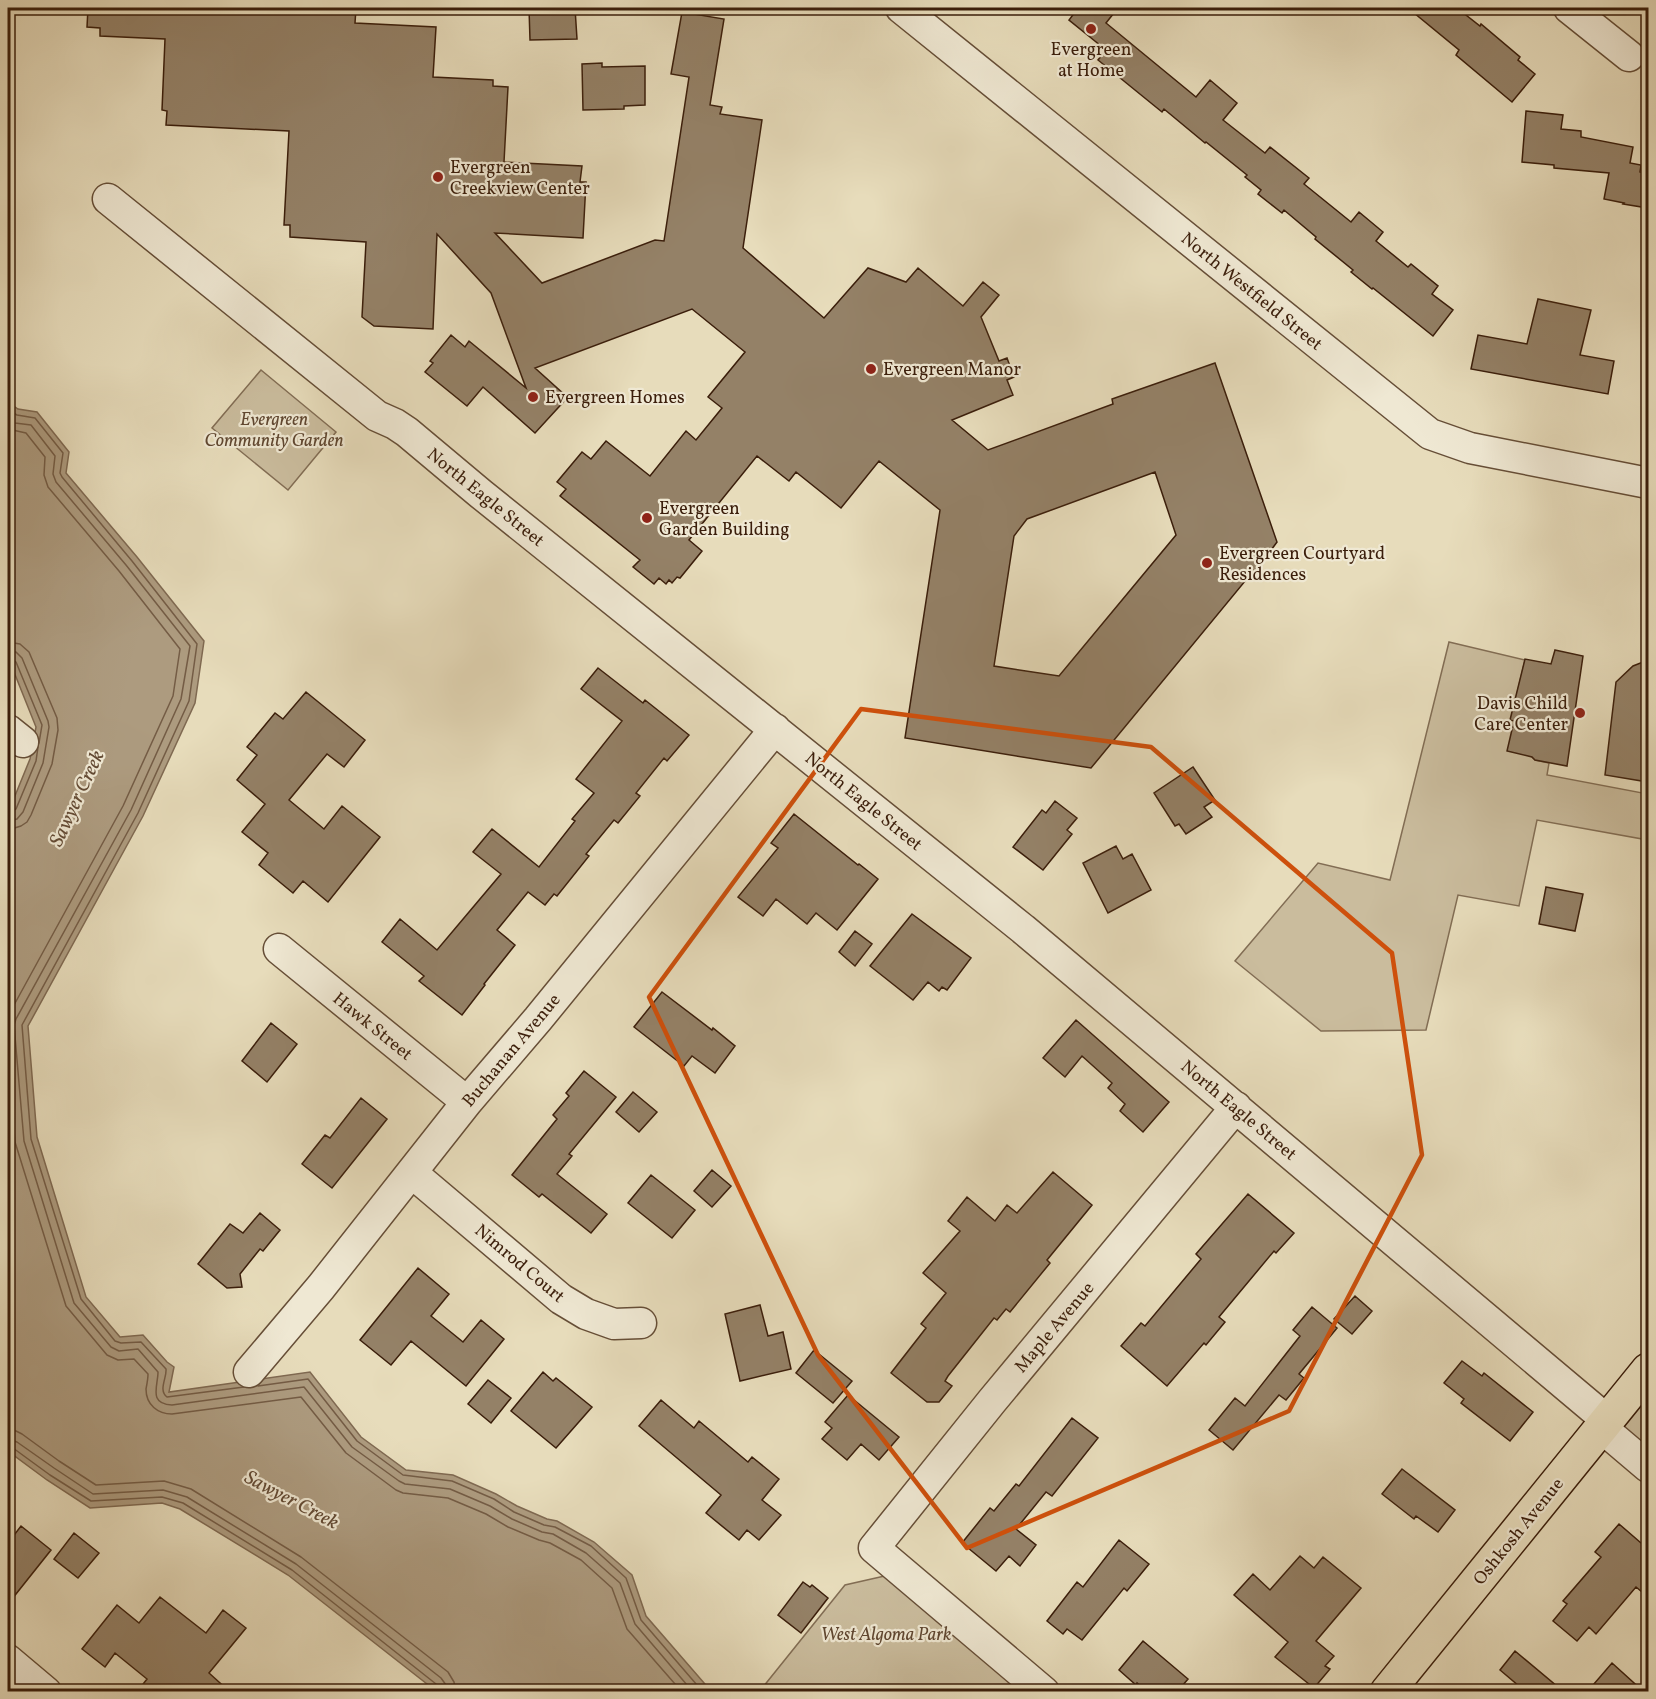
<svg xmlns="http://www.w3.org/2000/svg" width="1656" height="1699" font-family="Vollkorn,serif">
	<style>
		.green { fill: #cabc9d; stroke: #826d54; stroke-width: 1.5 }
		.water { fill: #ad9b7f; stroke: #7f6951; stroke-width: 1.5 }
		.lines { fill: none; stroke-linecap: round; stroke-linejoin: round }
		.shore { stroke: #745c45; stroke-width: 1.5 }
		.building { fill: #948167; stroke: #3b1e0b; stroke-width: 1.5; fill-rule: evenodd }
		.minor-casing { stroke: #664e37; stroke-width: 33 }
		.major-casing { stroke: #3b1e0b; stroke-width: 36 }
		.minor { stroke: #efe8d3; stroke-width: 30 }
		.major { stroke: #e7dcbb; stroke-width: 33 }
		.marked { fill: none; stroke: #ce500c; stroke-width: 4.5; stroke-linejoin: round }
		.poi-dot { fill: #8f2418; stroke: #efe8d3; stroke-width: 2 }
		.labels { text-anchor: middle; stroke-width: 4.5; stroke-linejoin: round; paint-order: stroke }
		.poi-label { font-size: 18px; fill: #3b1e0b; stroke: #efe8d3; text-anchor: start }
		.street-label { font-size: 18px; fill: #3b1e0b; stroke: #efe8d3 }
		.park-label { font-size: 18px; font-style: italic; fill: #5f4630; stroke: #efe8d3 }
		.water-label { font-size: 20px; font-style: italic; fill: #634a34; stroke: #efe8d3 }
	</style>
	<rect width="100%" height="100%" fill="#e7dcbb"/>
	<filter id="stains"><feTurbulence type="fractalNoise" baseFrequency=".00333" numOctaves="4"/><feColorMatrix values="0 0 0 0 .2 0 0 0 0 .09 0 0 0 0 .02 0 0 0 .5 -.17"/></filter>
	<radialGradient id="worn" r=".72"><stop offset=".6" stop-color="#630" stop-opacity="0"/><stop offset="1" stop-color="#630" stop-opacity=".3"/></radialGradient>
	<path class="green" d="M261,370L336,432L288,490L212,428Z
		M1449,642L1525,660L1511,719L1514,721L1532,757L1535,760L1549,763L1547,775L1648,794V840L1537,820L1519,906L1458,895L1426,1030L1321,1031L1235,961L1318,863L1390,880Z
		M1648,1370V1467L1608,1421Z
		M902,1572L1044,1692H759L845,1585Z"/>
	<path class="water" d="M8,402L18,409L37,412L69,452L66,473L137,557L204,641L195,703L143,816L28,1026L37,1137L86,1297L120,1337L143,1335L167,1362L174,1367L169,1392L310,1372L361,1437L406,1470L453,1475L496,1494L517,1506L547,1519L557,1521L594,1542L632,1575L646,1616L711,1691H436L288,1575L180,1509L162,1503L90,1508L47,1480L8,1451V813L30,759L36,727L8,657Z"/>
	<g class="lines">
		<path class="shore" d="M8,410L17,415L35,418L63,453L60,473L62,477L132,561L197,644L189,701L138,813L22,1025L31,1139L81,1299L115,1341L121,1343L141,1342L166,1369C167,1378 158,1390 167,1397L244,1387
			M8,419L15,423L31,425L55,456L53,474L56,482L126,565L190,646L181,699L131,810L16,1019L14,1025L24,1141L74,1303L111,1347L119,1351L138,1349L158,1372C158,1386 148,1404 172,1405L304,1387L352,1447L399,1481L405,1484L450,1489L490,1506L512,1519L542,1532L553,1534L586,1553L620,1583L635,1624L693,1692
			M8,429L26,433L45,457L44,475L48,487L119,571L180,649L173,696L123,806L8,1016
			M8,642L20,644L29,652L57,718L58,730L52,764L31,815L27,822L21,826L8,830
			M8,651L16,652L22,658L48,721L49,727L43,763L23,812L17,819L8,821
			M8,658L12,659L16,662L42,725L39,743
			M8,813L12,812L16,809L36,761L38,747
			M8,1054L15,1142L66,1306L107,1355L118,1360L134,1359L148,1374C148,1379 147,1384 146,1389C146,1405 158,1414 172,1414L301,1397L346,1453L396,1490L403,1493L448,1498L486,1514L508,1527L539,1540L550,1543L581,1560L612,1588L627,1629L682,1692
			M258,1386L308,1379L357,1441L403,1475L452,1481L494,1499L514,1512L544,1525L555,1527L591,1546L626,1578L641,1620L703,1692
			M8,1430L16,1431L22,1434L59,1461L96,1485L164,1481L191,1489L301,1557L448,1672L454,1682L456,1692
			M8,1439L17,1442L54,1468L93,1494L163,1490L187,1497L296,1564L441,1678L446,1685L447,1692
			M8,1447L13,1448L50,1475L91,1501L162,1497L183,1503L292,1570L436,1684L439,1692"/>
	</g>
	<path class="building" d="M88,8H356L355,23L436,27L433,77L493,80V86L508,87L504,162L582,166L580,182H586L583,238L495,233L542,283L655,240L664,241L689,77L671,74L682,12L724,19L710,105L722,107L720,114L762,120L743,248L824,318L868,268L906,282L918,268L963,306L983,282L999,295L981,317L999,361L1007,358L1014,377L1007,380L1013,395L952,420L988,450L1113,404L1112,399L1215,363L1277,542L1251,577L1250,575L1091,768L905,738L940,510L879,461L841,508L796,472L789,481L757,456L689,540L702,551L680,578L677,577L672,583L669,580L666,584L659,578L654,584L633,567L640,560L560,496L566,489L557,482L582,452L591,459L606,441L650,476L686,431L696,440L722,408L708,397L745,352L692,309L535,368L566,396L567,398L535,433L483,387L467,406L425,372L433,363L430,361L451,335L465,347L469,341L526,388L491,293L437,234L433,329L374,326L362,317L366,242L290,237V225H284L289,131L166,125L167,111L162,110L165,39L100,36V28L87,27ZM1155,472L1176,535L1059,676L994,666L1014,536L1027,519Z
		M529,8H575L577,39L530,40Z
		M1078,8H1118L1106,23L1196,97L1210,80L1237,103L1223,120L1265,153L1270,147L1309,178L1304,184L1351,222L1359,212L1383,232L1376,241L1408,267L1411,264L1438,286L1432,294L1453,310L1433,336L1373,288L1372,289L1351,272L1353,270L1315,239L1316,237L1284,210L1282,213L1258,194L1261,190L1245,177L1247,175L1206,142L1205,143L1164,109L1162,112L1098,60L1106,50L1069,20Z
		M1408,8H1457L1480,26L1481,24L1520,57L1518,60L1535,74L1512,102L1456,55L1459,50Z
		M602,63V67L645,66V105L624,106V109L583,110L582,64Z
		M1526,111L1563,115L1561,129L1581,131V137L1633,147L1630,163L1641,165L1640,172L1648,174V208L1623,204L1624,203L1604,199L1609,173L1554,168V165L1522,162Z
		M1538,299L1591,310L1580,355L1614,361L1608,394L1471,369L1478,335L1527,344Z
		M1555,650L1583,656L1567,766L1535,760L1532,757L1507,751L1514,721L1510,720L1525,659L1551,664Z
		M1648,660V782L1605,775L1616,682L1633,666Z
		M598,668L643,703L645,700L689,735L667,761L664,758L636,793L640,796L618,823L614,820L586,854L589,856L557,896L554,894L545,905L528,892L497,930L515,945L484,984L485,985L462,1015L419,981L424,976L382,942L400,919L437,950L501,874L473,852L492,829L539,867L575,821L572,819L594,793L576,779L622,721L581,689Z
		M306,692L365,740L344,767L327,754L289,800L324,829L342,806L380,837L328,902L303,881L293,893L259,865L268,853L242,832L265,804L237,780L257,755L247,747L275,713L283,719Z
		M1193,767L1215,800L1204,807L1212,817L1186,834L1179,824L1175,826L1154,793Z
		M1055,801L1077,818L1067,830L1072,834L1043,870L1013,847L1042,810L1046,813Z
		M794,814L858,865L859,864L878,879L837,930L816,913L807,924L776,899L763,916L738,897L778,848L771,843Z
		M1116,846L1123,859L1132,854L1151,890L1108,913L1083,863Z
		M1546,887L1583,894L1575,931L1539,924Z
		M912,914L971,958L947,990L942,987L939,991L928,982L913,1000L870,966Z
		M855,931L872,944L855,966L839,952Z
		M662,992L712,1030L713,1028L735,1046L715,1073L692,1056L684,1066L634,1027Z
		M1076,1020L1169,1102L1143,1132L1120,1111L1125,1104L1108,1088L1112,1083L1082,1056L1065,1077L1043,1058Z
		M271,1023L297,1044L267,1082L242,1061Z
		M584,1071L616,1097L569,1154L572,1156L557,1174L607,1214L591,1233L542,1194L539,1197L512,1175L557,1119L553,1115L569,1096L566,1093Z
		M633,1092L657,1112L639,1132L616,1112Z
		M361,1098L387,1119L332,1188L302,1164L325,1135L330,1138Z
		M712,1170L731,1186L712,1207L694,1191Z
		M1053,1172L1092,1205L1047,1260L1050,1263L1010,1312L1006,1309L997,1320L994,1318L948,1376L945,1381L952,1386L939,1402H927L891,1373L926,1328L921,1324L946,1293L923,1273L960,1231L948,1221L967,1197L995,1221L1007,1205L1017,1213Z
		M651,1175L695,1210L672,1238L628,1203Z
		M1248,1194L1294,1233L1276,1253L1274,1251L1219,1317L1225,1322L1206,1345L1204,1343L1167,1386L1121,1346L1141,1323L1145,1326L1201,1259L1196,1254Z
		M260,1213L280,1230L263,1251L260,1249L240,1274L242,1287L227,1288L198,1264L230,1224L243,1233Z
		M418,1268L449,1294L431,1316L463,1342L481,1320L504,1339L466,1386L411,1341L391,1365L360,1340Z
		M1355,1296L1372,1311L1352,1334L1334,1319Z
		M760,1305L768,1336L783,1332L791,1369L740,1381L725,1314Z
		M1312,1307L1337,1328L1299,1374L1304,1378L1286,1400L1279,1395L1233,1450L1209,1430L1235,1398L1245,1406L1300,1336L1293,1330Z
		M814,1350L852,1381L833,1403L796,1373Z
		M1462,1361L1482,1376L1484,1373L1533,1412L1510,1441L1461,1403L1464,1399L1444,1383Z
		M543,1372L553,1381L556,1378L592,1407L556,1448L511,1411Z
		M488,1380L511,1398L491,1423L468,1404Z
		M848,1395L899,1437L879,1460L861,1444L847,1460L822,1439L832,1428L825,1422Z
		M661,1400L694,1428L699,1421L748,1462L752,1457L779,1479L762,1500L781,1515L759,1540L747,1530L739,1540L706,1513L721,1495L639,1426Z
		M1072,1418L1098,1438L1052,1496L1046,1492L1016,1529L1036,1545L1020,1566L1009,1556L996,1571L962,1543L990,1508L994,1511L1016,1484L1019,1486Z
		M1402,1469L1455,1510L1438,1532L1416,1516L1414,1519L1382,1494Z
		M1619,1524L1648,1549V1597L1636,1587L1596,1634L1589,1627L1577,1641L1553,1621L1567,1604L1563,1601L1601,1557L1595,1552Z
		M21,1526L51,1550L8,1604V1543Z
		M74,1533L99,1553L78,1578L54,1559Z
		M1119,1540L1149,1564L1127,1591L1124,1588L1082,1640L1067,1629L1063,1634L1047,1621L1077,1582L1083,1587Z
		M1300,1556L1314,1568L1323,1557L1361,1588L1316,1641L1334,1656L1325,1666L1330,1669L1314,1688L1275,1657L1288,1642L1234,1595L1253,1574L1270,1590Z
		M803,1582L810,1587L812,1585L828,1598L801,1633L778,1615Z
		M160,1597L206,1633L223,1610L246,1628L209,1673L230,1692H137L147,1679L115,1653L105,1667L82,1649L117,1605L139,1623Z
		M1143,1641L1188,1679L1177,1692H1148L1137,1683L1136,1685L1119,1670Z
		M1515,1651L1564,1692H1526L1500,1670Z
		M1612,1663L1644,1692H1587Z"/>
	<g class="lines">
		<g class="minor-casing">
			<path id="minor" d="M901,8L1430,434L1470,448L1648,483
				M1569,8L1629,56
				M108,199L377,416L395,424L407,432L481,494L1023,929L1608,1421
				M8,730L23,742
				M279,949L467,1102
				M412,1173L561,1299L586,1314L614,1324L641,1323
				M249,1372L321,1287L467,1102L538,1019L775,729
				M1602,1428L1648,1467
				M8,1660L46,1692
				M1044,1692L874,1548L992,1401L1236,1107"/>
		</g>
		<g class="major-casing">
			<path id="major" d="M1387,1692L1648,1370"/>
		</g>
		<use href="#minor" class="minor"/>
		<use href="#major" class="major"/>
	</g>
	<path class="marked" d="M861,709L1151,747L1392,953L1422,1155L1289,1411L967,1548L818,1355L649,997Z"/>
	<g class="poi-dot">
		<circle cx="1091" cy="29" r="6"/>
		<circle cx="438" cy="177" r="6"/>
		<circle cx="871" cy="369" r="6"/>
		<circle cx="533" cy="397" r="6"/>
		<circle cx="647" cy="518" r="6"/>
		<circle cx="1207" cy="563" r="6"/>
		<circle cx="1580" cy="713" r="6"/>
	</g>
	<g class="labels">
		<g class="poi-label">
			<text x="1091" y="55" text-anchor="middle">Evergreen<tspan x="1091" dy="21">at Home</tspan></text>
			<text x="450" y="173">Evergreen<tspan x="450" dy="21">Creekview Center</tspan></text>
			<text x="883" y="375">Evergreen Manor</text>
			<text x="545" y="403">Evergreen Homes</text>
			<text x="659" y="514">Evergreen<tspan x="659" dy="21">Garden Building</tspan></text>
			<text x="1219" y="559">Evergreen Courtyard<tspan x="1219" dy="21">Residences</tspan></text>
			<text x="1568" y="709" text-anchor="end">Davis Child<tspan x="1568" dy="21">Care Center</tspan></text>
		</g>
		<g class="street-label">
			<text transform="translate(1252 291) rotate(39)" y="6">North Westfield Street</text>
			<text transform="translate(486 497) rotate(39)" y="6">North Eagle Street</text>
			<text transform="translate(864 801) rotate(39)" y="6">North Eagle Street</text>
			<text transform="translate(373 1026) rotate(39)" y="6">Hawk Street</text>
			<text transform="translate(511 1050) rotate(-50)" y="6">Buchanan Avenue</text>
			<text transform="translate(1239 1110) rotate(40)" y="6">North Eagle Street</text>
			<text transform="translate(520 1263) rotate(40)" y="6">Nimrod Court</text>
			<text transform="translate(1054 1327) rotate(-50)" y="6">Maple Avenue</text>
			<text transform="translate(1518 1531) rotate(-51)" y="6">Oshkosh Avenue</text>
		</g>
		<g class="park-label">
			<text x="274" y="425">Evergreen<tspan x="274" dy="21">Community Garden</tspan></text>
			<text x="886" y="1640">West Algoma Park</text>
		</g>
		<g class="water-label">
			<text transform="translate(76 798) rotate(-65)" y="7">Sawyer Creek</text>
			<text transform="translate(292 1499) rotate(28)" y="7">Sawyer Creek</text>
		</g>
	</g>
	<rect width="1656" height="1699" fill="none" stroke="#e7dcbb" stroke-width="30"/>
	<rect x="9" y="9" width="1638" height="1681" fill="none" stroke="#3b1e0b" stroke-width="3"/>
	<rect x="15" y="15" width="1626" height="1669" fill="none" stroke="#3b1e0b" stroke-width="1.5"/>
	<rect width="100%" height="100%" filter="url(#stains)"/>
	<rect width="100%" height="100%" fill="url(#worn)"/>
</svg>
